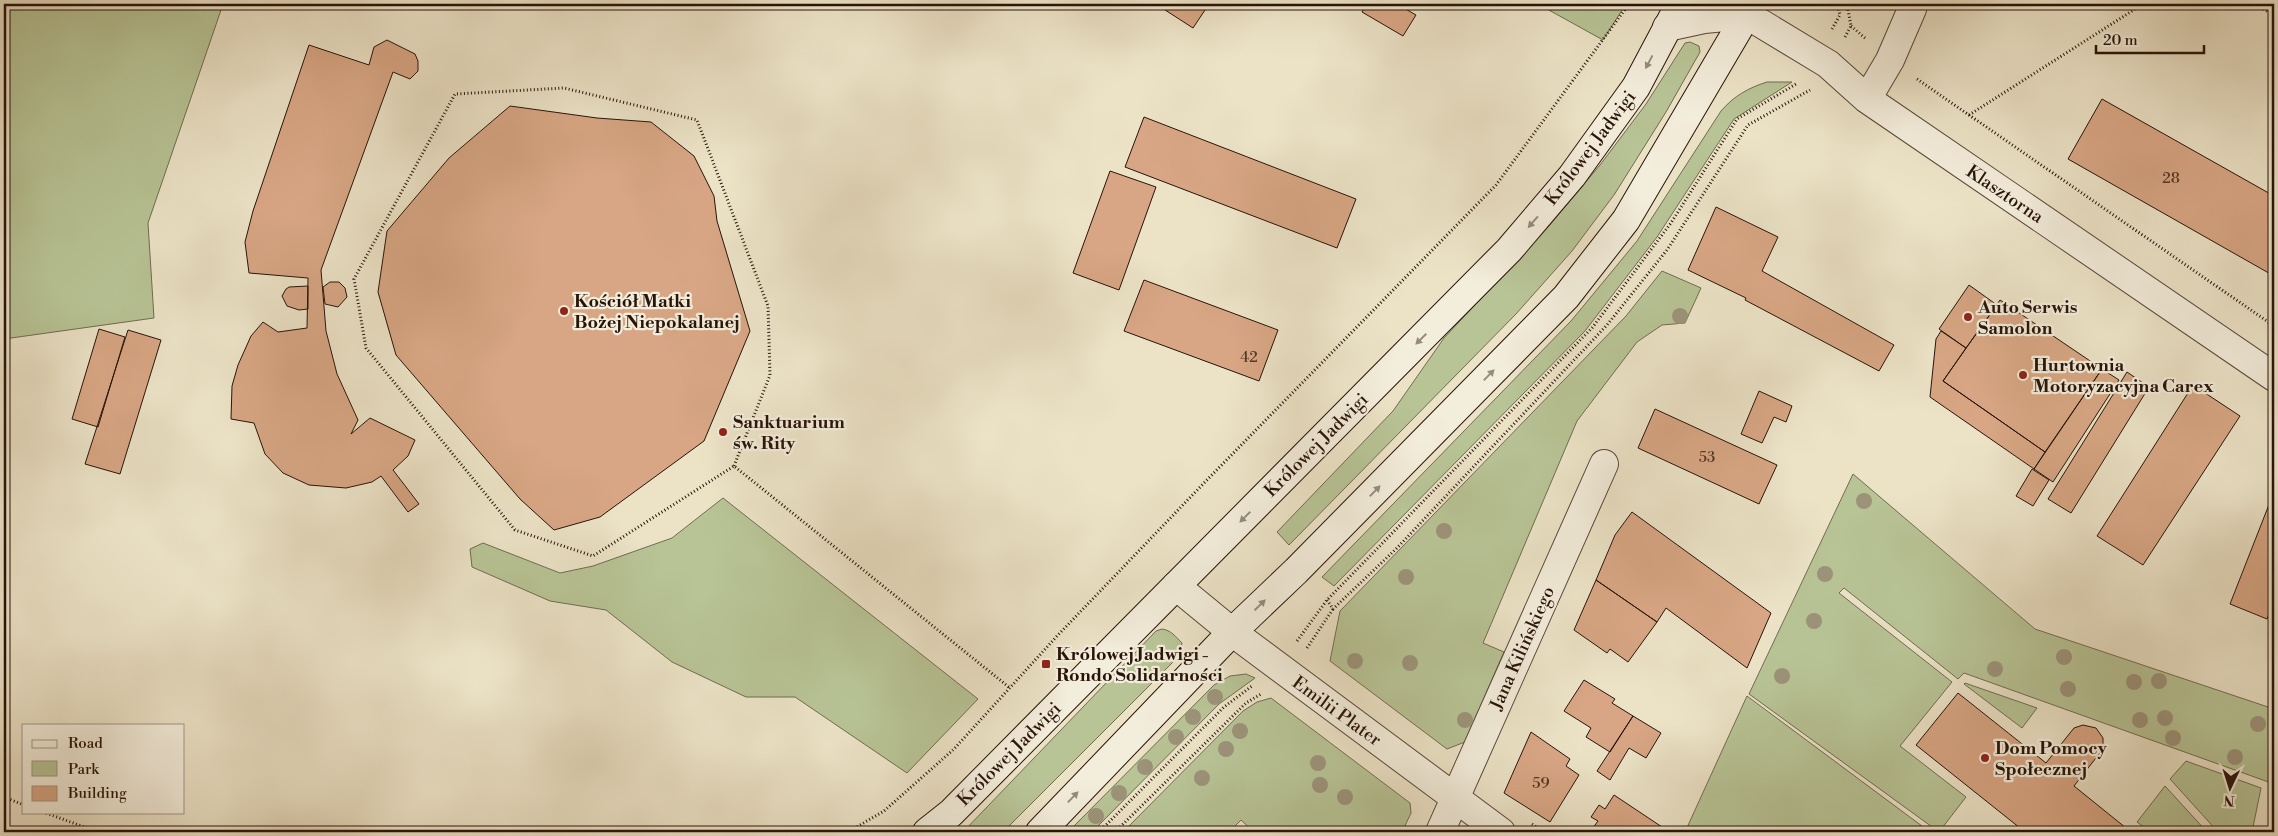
<svg xmlns="http://www.w3.org/2000/svg" width="2278" height="836" font-family="'Libre Bodoni',serif">
	<style>
		.green { fill: #b8c496; stroke: #706c50 }
		.building { fill: #d8a684; stroke: #271309 }
		.lines { fill: none; stroke-linecap: round; stroke-linejoin: round }
		.minor-casing { stroke: #584738; stroke-width: 30 }
		.secondary-casing { stroke: #271309; stroke-width: 30 }
		.path { stroke: #271309; stroke-width: 3; stroke-dasharray: 1 2.5; stroke-linecap: butt }
		.minor { stroke: #f3eddb; stroke-width: 28 }
		.secondary { stroke: #f3eddb; stroke-width: 28 }
		.tree { fill: #9c9379 }
		.oneway { fill: #978b7c }
		.poi-dot { fill: #8f2418; stroke: #f3eddb; stroke-width: 2 }
		.labels { text-anchor: middle; stroke-width: 4.5; stroke-linejoin: round; paint-order: stroke }
		.number-label { font-size: 15px; fill: #533828 }
		.street-label { font-size: 18px; fill: #271309; stroke: #f3eddb }
		.poi-label { font-size: 18px; font-weight: bold; fill: #271309; stroke: #f3eddb; text-anchor: start }
	</style>
	<rect width="100%" height="100%" fill="#ece3c7"/>
	<filter id="stains"><feTurbulence type="fractalNoise" baseFrequency=".004" numOctaves="4"/><feColorMatrix values="0 0 0 0 .2 0 0 0 0 .09 0 0 0 0 .02 0 0 0 .5 -.17"/></filter>
	<radialGradient id="worn" r=".72"><stop offset=".6" stop-color="#630" stop-opacity="0"/><stop offset="1" stop-color="#630" stop-opacity=".3"/></radialGradient>
	<path class="green" d="M4,4H228L221,10L148,223L154,318L4,339Z
		M1538,4H1626L1603,40Z
		M1690,42L1699,46L1700,52L1666,112L1614,195L1572,251L1516,314L1289,545L1277,532L1393,411L1444,338L1549,226L1600,165L1646,104L1685,43Z
		M1767,82H1792L1734,119L1657,237L1585,331L1334,586L1322,577L1571,321L1637,241L1721,111C1734,96 1748,88 1767,82Z
		M1662,271L1701,288L1685,323L1662,325L1637,342L1577,421L1483,643L1504,652L1465,742L1447,749L1330,661L1340,611L1626,316Z
		M1853,474L2035,629L2274,709V784L1964,673L1958,679L1844,588L1839,593L1952,682L1900,746L1966,797L1939,832L1749,694Z
		M723,498L978,699L907,773L795,697H746L672,662L606,610L550,601L472,567L470,549L483,543L560,573L593,566L672,538Z
		M1162,629C1171,630 1176,637 1182,643L1180,655L1003,832H963L1156,631Z
		M1246,674L1255,678L1219,704L1092,832H1068L1214,685L1230,676Z
		M1965,683L2037,708L2022,728L1964,684Z
		M1747,696L1930,832H1685Z
		M1271,698L1410,803L1411,813L1402,832H1254L1241,820L1229,832H1123L1243,711L1257,702Z
		M2186,761L2261,788L2252,832H2218L2170,779Z
		M2165,786L2207,832H2150L2137,822Z"/>
	<path class="building" d="M1166,4H1209L1193,28L1162,8Z
		M1367,4H1397L1416,15L1403,36L1362,12Z
		M387,40L415,54L418,61V71L410,79L393,72L321,270L326,331L337,374L358,420L351,434L370,418L415,440L408,456L393,470L419,504L408,512L381,476L372,482L346,488L309,485L283,473L265,454L254,423L231,419L232,386L238,365L251,336L263,322L278,332L307,328L308,278L249,273L245,242L253,211L309,45L369,65L374,47Z
		M2102,99L2274,196V276L2068,159Z
		M510,106L597,118L651,122L694,156L714,196L717,221L750,331L704,441L600,517L554,530L520,499L396,355L378,292L387,231L449,158Z
		M1144,117L1356,199L1337,248L1125,167Z
		M1110,171L1156,187L1119,290L1073,273Z
		M1716,207L1778,237L1762,271L1894,345L1879,371L1745,300L1746,298L1688,270Z
		M1144,280L1278,330L1259,381L1124,331Z
		M330,282H339L345,288L347,297L338,307L325,304L323,287Z
		M1969,285L1997,305L1966,348L1939,329Z
		M308,286V309L299,310L287,306L282,296L286,289L289,287Z
		M2000,300L2102,369L2045,452L1943,381Z
		M99,329L125,337L98,427L72,419Z
		M128,330L161,340L120,474L85,464Z
		M1941,331L1966,348L1943,381L2045,452L2034,469L1930,397L1936,339Z
		M2102,369L2119,380L2053,482L2034,469Z
		M2127,372L2149,387L2071,513L2048,499Z
		M2193,385L2240,416L2143,565L2097,536Z
		M1759,391L1792,406L1786,422L1774,417L1762,443L1741,434Z
		M1655,409L1777,465L1759,504L1638,448Z
		M2032,469L2049,480L2033,506L2016,496Z
		M2270,502L2274,503V601L2267,619L2230,604Z
		M1632,512L1771,613L1747,668L1666,608L1657,622L1596,580L1615,535Z
		M1596,580L1657,622L1628,662L1610,649L1607,653L1574,630Z
		M1584,680L1615,699L1612,703L1633,716L1610,752L1586,737L1591,728L1564,711Z
		M1958,693L2046,763L2074,728L2083,725L2096,728L2103,738V749L2074,786L2131,832H2025L1916,745Z
		M1633,716L1661,733L1646,758L1629,748L1610,780L1597,771Z
		M1531,732L1570,759L1566,766L1579,775L1550,822L1504,793Z
		M1614,795L1662,827L1658,832H1590L1598,821L1591,817L1599,805L1605,809Z"/>
	<g class="lines">
		<g class="minor-casing">
			<path id="minor" d="M1744,4L1747,15L1828,64L1867,99L2274,377
				M1667,27L1704,19L1747,15
				M1867,99L1890,60L1912,9L1909,4
				M1176,586L1232,632L1501,832
				M1440,832L1604,464"/>
		</g>
		<g class="secondary-casing">
			<path id="secondary" d="M927,832L951,813L1509,250L1572,176L1636,87L1680,4
				M1040,832L1232,632L1296,571L1566,297L1626,220L1753,4"/>
		</g>
		<path class="path" d="M2254,4L2274,15
			M1851,26L1865,38
			M1832,29L1840,15L1837,4
			M1845,37L1851,26L1847,4
			M1917,79L2274,326
			M1969,115L2143,4
			M734,466L770,375L768,306L697,120L564,88L455,94L354,279L366,348L515,530L593,556L734,466L1010,688
			M1327,600L1333,609L1397,548L1607,325L1667,250L1748,125L1810,90
			M1297,641L1327,600L1592,328L1671,223L1737,119L1796,84
			M1307,648L1333,609
			M4,797L24,805
			M43,812L98,832
			M1532,824L1544,832
			M848,832L884,811L954,749L1058,635L1204,483L1496,185L1629,4
			M1099,832L1224,707L1252,686
			M1115,832L1246,703L1261,694"/>
		<use href="#minor" class="minor"/>
		<use href="#secondary" class="secondary"/>
	</g>
	<g class="tree">
		<circle cx="1680" cy="316" r="8"/>
		<circle cx="1864" cy="501" r="8"/>
		<circle cx="1444" cy="531" r="8"/>
		<circle cx="1825" cy="574" r="8"/>
		<circle cx="1406" cy="577" r="8"/>
		<circle cx="1814" cy="621" r="8"/>
		<circle cx="2064" cy="657" r="8"/>
		<circle cx="1355" cy="661" r="8"/>
		<circle cx="1410" cy="663" r="8"/>
		<circle cx="1995" cy="669" r="8"/>
		<circle cx="1782" cy="676" r="8"/>
		<circle cx="2159" cy="681" r="8"/>
		<circle cx="2134" cy="682" r="8"/>
		<circle cx="2068" cy="689" r="8"/>
		<circle cx="1215" cy="697" r="8"/>
		<circle cx="1193" cy="717" r="8"/>
		<circle cx="2165" cy="718" r="8"/>
		<circle cx="1465" cy="720" r="8"/>
		<circle cx="2140" cy="720" r="8"/>
		<circle cx="2258" cy="724" r="8"/>
		<circle cx="1240" cy="731" r="8"/>
		<circle cx="1176" cy="737" r="8"/>
		<circle cx="2173" cy="738" r="8"/>
		<circle cx="1226" cy="749" r="8"/>
		<circle cx="2235" cy="757" r="8"/>
		<circle cx="1318" cy="763" r="8"/>
		<circle cx="1145" cy="767" r="8"/>
		<circle cx="1202" cy="778" r="8"/>
		<circle cx="1320" cy="785" r="8"/>
		<circle cx="1119" cy="793" r="8"/>
		<circle cx="1345" cy="797" r="8"/>
		<circle cx="1096" cy="816" r="8"/>
	</g>
	<defs><path id="oneway-solid" d="M-6-.8H1V-3.2L6.5 0L1 3.2V.8H-6Z" transform="scale(1.25)"/></defs>
	<g class="oneway">
		<use href="#oneway-solid" transform="translate(1649 62) rotate(118)"/>
		<use href="#oneway-solid" transform="translate(1533 222) rotate(131)"/>
		<use href="#oneway-solid" transform="translate(1421 339) rotate(135)"/>
		<use href="#oneway-solid" transform="translate(1489 375) rotate(-46)"/>
		<use href="#oneway-solid" transform="translate(1375 491) rotate(-46)"/>
		<use href="#oneway-solid" transform="translate(1245 517) rotate(135)"/>
		<use href="#oneway-solid" transform="translate(1260 605) rotate(-44)"/>
		<use href="#oneway-solid" transform="translate(1073 797) rotate(-46)"/>
	</g>
	<g class="poi-dot">
		<circle cx="564" cy="311" r="5"/>
		<circle cx="1968" cy="317" r="5"/>
		<circle cx="2023" cy="375" r="5"/>
		<circle cx="723" cy="432" r="5"/>
		<rect x="1041" y="659" width="10" height="10" rx="2.5"/>
		<circle cx="1985" cy="758" r="5"/>
	</g>
	<g class="labels">
		<g class="number-label">
			<text x="2171" y="183">28</text>
			<text x="1249" y="362">42</text>
			<text x="1707" y="462">53</text>
			<text x="1541" y="788">59</text>
		</g>
		<g class="street-label">
			<text transform="translate(1590 148) rotate(-53)" y="6">Królowej Jadwigi</text>
			<text transform="translate(2005 194) rotate(34)" y="6">Klasztorna</text>
			<text transform="translate(1316 445) rotate(-45)" y="6">Królowej Jadwigi</text>
			<text transform="translate(1522 648) rotate(-66)" y="6">Jana Kilińskiego</text>
			<text transform="translate(1337 711) rotate(36)" y="6">Emilii Plater</text>
			<text transform="translate(1009 754) rotate(-45)" y="6">Królowej Jadwigi</text>
		</g>
		<g class="poi-label">
			<text x="574" y="307">Kościół Matki<tspan x="574" dy="21">Bożej Niepokalanej</tspan></text>
			<text x="1978" y="313">Auto Serwis<tspan x="1978" dy="21">Samolon</tspan></text>
			<text x="2033" y="371">Hurtownia<tspan x="2033" dy="21">Motoryzacyjna Carex</tspan></text>
			<text x="733" y="428">Sanktuarium<tspan x="733" dy="21">św. Rity</tspan></text>
			<text x="1056" y="660">Królowej Jadwigi -<tspan x="1056" dy="21">Rondo Solidarności</tspan></text>
			<text x="1995" y="754">Dom Pomocy<tspan x="1995" dy="21">Społecznej</tspan></text>
		</g>
	</g>
	<rect width="2278" height="836" fill="none" stroke="#ece3c7" stroke-width="20"/>
	<rect x="5" y="5" width="2268" height="826" fill="none" stroke="#271309" stroke-width="2.5"/>
	<rect x="10" y="10" width="2258" height="816" fill="none" stroke="#271309"/>
	<rect x="22" y="724" width="162" height="90" fill="#f3eddb" stroke="#a19687"/>
	<rect x="32" y="740" width="25" height="8" fill="#f3eddb" stroke="#a19687"/>
	<text x="68" y="748" font-size="15" fill="#271309">Road</text>
	<rect x="32" y="761" width="25" height="15" fill="#b8c496" stroke="#a19687"/>
	<text x="68" y="774" font-size="15" fill="#271309">Park</text>
	<rect x="32" y="786" width="25" height="15" fill="#d8a684" stroke="#a19687"/>
	<text x="68" y="798" font-size="15" fill="#271309">Building</text>
	<g transform="translate(2230 788) rotate(184)" stroke="#f3eddb" stroke-width="4" paint-order="stroke">
	<path d="M0-4L9 19L0 12L-9 19Z" fill="#271309"/>
	<text y="-8" font-size="14" font-weight="bold" text-anchor="middle" fill="#271309">N</text>
	</g>
	<path d="M2096 45v8h108v-8" fill="none" stroke="#271309" stroke-width="2.5"/>
	<text x="2103" y="45" font-size="15" fill="#271309" stroke="#f3eddb" stroke-width="4" paint-order="stroke">20 m</text>
	<rect width="100%" height="100%" filter="url(#stains)"/>
	<rect width="100%" height="100%" fill="url(#worn)"/>
</svg>
